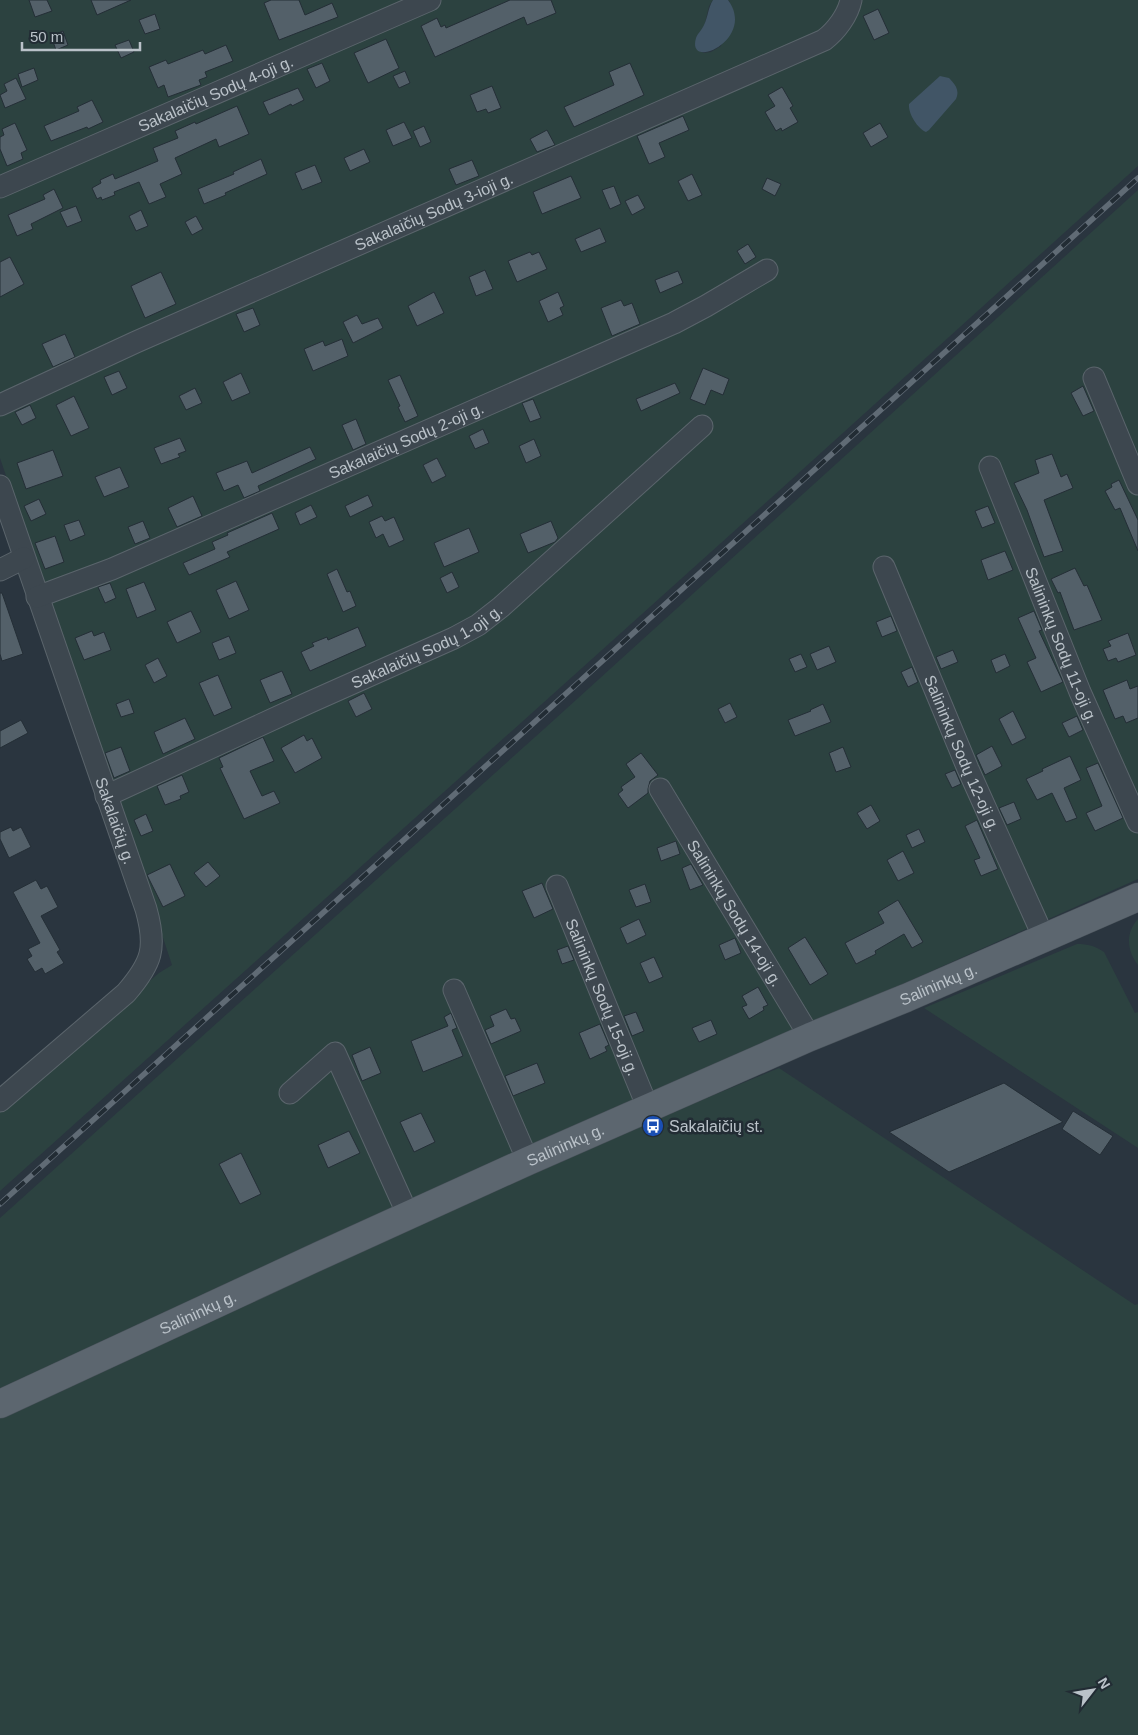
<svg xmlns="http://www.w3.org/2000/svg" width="1138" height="1735" font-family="Helvetica,sans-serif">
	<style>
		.green { fill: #2c4240 }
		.water { fill: #415566 }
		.building { fill: #536069; stroke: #242e36 }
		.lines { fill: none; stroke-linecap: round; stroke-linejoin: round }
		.minor-casing { stroke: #5b656c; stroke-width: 23 }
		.major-casing { stroke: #475058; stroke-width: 29 }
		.minor { stroke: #3d474f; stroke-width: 21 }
		.major { stroke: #5c666f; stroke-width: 28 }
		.rail-casing { stroke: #606b75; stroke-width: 5.5 }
		.rail { stroke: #222c34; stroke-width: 4; stroke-dasharray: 11; stroke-linecap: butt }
		.labels { text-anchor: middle; stroke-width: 5; stroke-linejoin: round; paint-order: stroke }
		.street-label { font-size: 16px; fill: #bac2c9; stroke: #222c34 }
		.poi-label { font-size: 16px; fill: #bac2c9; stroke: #222c34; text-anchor: start }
	</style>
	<rect width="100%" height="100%" fill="#2a353f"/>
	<path class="green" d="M0,0H713L709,6L704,27L696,37L703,53L711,52L721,46L730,2L728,0H1138V166L781,489L0,1191V1109L159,973L172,965L101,749L50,605L0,458Z
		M1138,190V879L239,1280L0,1393V1218L544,729Z
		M1138,919V965C1127,951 1125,933 1138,919Z
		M1077,944C1088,944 1095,946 1104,952L1135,1013L1138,1012V1148L924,1008Z
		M779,1068L1135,1305L1138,1304V1735H0V1417L573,1153Z"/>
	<path class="water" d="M713,0H728C757,39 686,72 696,38C697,34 702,30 704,25C708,17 708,8 713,0Z
		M940,76L949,78C955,84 960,90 956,99L929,130L926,132C917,128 908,113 909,104Z"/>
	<path class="building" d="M29,0H47L52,11L35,17Z
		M91,0H131L97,15Z
		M271,0H299L305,15L332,3L338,17L279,40L264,3Z
		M510,0H551L556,13L527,25L524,17L435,57L421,26L437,18L441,27L445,25L446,28Z
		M878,9L889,33L874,40L863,16Z
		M155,14L160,29L145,34L139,20Z
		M63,31L68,45L56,50L51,36Z
		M386,39L399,68L368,83L354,53Z
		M129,40L134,52L121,58L115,45Z
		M226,45L233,61L205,72L207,77L199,80L201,85L168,97L164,85L158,88L149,67L166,60L168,64L203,50L205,54Z
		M322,63L330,81L316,88L307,69Z
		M630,63L644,95L574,127L564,107L614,85L609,72Z
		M34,68L38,80L22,87L18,74Z
		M405,71L410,83L399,88L393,76Z
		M16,78L26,99L5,108L0,95L7,91L4,84Z
		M492,86L501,108L488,113L486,109L477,112L470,95Z
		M782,87L793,106L790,108L798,122L782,131L781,128L776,131L765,112L775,106L768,95Z
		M298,88L304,100L292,106L291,104L269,115L263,102Z
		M92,100L103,122L88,129L87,127L51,141L44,126L79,111L77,107Z
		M237,106L249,134L219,147L216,139L175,158L182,174L160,184L166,197L149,204L139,182L114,192L115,195L102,200L101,197L97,199L92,188L101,183L100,180L113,174L115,179L158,161L153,148L178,138L175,131L195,122L196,124Z
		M683,116L689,130L659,143L665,157L649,164L637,136Z
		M404,122L412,138L393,146L386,130Z
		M15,123L27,150L21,153L23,159L7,166L0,149V137L4,135L2,129Z
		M880,123L888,137L871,147L863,133Z
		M424,126L431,142L420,147L413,131Z
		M547,130L555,145L537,152L530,139Z
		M364,149L370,162L350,171L344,158Z
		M261,159L267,174L225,193L226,195L204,204L198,189L234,174L233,172Z
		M472,160L479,176L456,185L449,169Z
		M315,165L322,182L302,190L295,173Z
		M692,174L702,195L688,201L678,181Z
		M571,176L581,198L542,214L533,192Z
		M767,178L781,184L775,196L762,189Z
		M614,186L621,204L610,209L602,190Z
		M54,189L63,208L31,224L33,229L17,236L8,215L45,199L43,195Z
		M638,195L645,208L632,215L625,201Z
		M76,206L82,221L67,227L60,212Z
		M141,210L148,226L136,231L129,216Z
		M196,216L203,229L192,235L185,222Z
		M600,228L606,242L581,252L575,239Z
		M748,244L756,257L745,264L737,251Z
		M530,252L532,255L539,252L547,269L517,282L508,261Z
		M10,257L24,284L0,297V262Z
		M485,270L493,289L476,296L469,277Z
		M678,271L683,283L660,293L655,280Z
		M161,272L176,304L145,318L131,286Z
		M434,292L444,313L417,326L408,306Z
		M558,292L564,306L560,308L563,315L548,322L539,301Z
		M621,300L624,306L632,303L640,324L612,336L601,308Z
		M253,308L260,325L244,332L236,314Z
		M357,315L362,324L378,318L383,328L353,343L343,322Z
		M65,334L75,357L53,367L42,344Z
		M342,339L348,356L313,371L304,349L323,341L325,346Z
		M703,368L729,379L723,395L711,390L705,405L690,399Z
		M119,371L127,388L112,395L104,377Z
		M241,373L250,393L232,401L223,382Z
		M400,375L418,416L405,422L398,407L400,406L388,380Z
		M675,383L680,393L641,411L636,399Z
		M1083,386L1094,411L1083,416L1071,393Z
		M195,388L202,403L186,410L179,396Z
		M74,396L89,428L71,436L56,405Z
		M533,399L541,418L530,422L522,403Z
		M30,405L36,418L22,425L15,412Z
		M356,419L366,444L353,450L342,425Z
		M483,429L489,443L475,449L469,436Z
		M180,438L186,451L178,454L180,457L161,464L154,448Z
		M534,439L541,456L526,463L519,446Z
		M310,447L316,459L258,486L260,491L244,498L238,485L224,491L216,473L247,461L252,473Z
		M53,450L63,476L26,489L17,463Z
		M1052,454L1061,477L1067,474L1073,488L1044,500L1063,551L1044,557L1027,510L1014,483L1039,473L1035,460Z
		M437,458L446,476L432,483L423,465Z
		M120,467L129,487L104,497L95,477Z
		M1119,480L1138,520V551L1120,508L1115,510L1105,491L1112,487L1111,484Z
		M368,495L373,506L350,517L345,506Z
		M193,496L202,516L177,527L168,508Z
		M39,499L46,514L31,521L24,506Z
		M311,505L317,517L300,525L295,513Z
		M988,506L995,523L982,528L975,511Z
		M272,513L279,529L227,552L230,557L189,575L183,563L215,549L212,542L228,535L227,533Z
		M382,516L385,521L394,517L404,540L389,547L383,534L376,538L369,522Z
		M79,520L85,535L70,541L64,525Z
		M143,521L150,538L135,544L128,527Z
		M551,521L558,538L555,542L528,553L520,534Z
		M469,528L479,552L444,567L434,543Z
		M55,536L64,562L45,569L35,543Z
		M1005,551L1013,570L988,580L981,560Z
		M1075,568L1084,586L1087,585L1102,620L1074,630L1060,592L1058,593L1051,579Z
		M337,569L347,592L350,591L356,606L343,612L327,574Z
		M452,572L459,587L447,593L440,578Z
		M236,581L249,610L229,619L216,590Z
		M144,582L156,610L137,618L126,589Z
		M110,583L116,598L105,603L98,587Z
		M0,593H2L23,654L2,661L0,654Z
		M191,611L201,632L177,643L167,622Z
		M1034,611L1042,630L1039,631L1063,682L1041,692L1027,662L1036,658L1018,618Z
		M891,616L897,631L882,637L876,622Z
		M358,627L366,646L310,671L301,652L314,646L312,643L327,637L328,640Z
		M92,631L94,636L104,632L111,650L84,660L75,638Z
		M1128,633L1136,655L1118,662L1116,658L1108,661L1103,649L1111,646L1108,641Z
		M229,636L236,653L219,660L212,643Z
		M829,646L836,662L817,670L810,654Z
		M953,650L958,662L941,669L936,657Z
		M801,654L807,667L795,672L789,659Z
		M1005,654L1010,666L996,673L991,660Z
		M158,658L167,676L154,683L145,665Z
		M912,667L918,682L908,687L901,672Z
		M282,671L292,694L270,703L260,680Z
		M218,675L232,708L214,716L199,683Z
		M1127,680L1130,689L1138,686V718L1126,723L1123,716L1115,719L1103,690Z
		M364,693L372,709L356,717L348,701Z
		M129,699L134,713L121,717L116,704Z
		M730,703L737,717L725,723L718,709Z
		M823,704L831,722L795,736L788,720L811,711L810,710Z
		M1013,711L1026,738L1012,745L999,719Z
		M1077,716L1083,730L1069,737L1062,723Z
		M185,718L195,739L163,754L154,732Z
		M21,720L28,733L0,748V731Z
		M304,735L307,741L312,738L322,758L295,773L281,748Z
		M263,737L274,761L250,771L262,796L274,791L280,803L244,819L220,768L223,767L219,758Z
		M992,746L1002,766L985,775L976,755Z
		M121,747L130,771L114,778L105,753Z
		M843,747L851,767L836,772L829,753Z
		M641,753L658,775L650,781L648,789V793L628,808L618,794L623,790L621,787L635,777L626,764Z
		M1070,756L1081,780L1064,788L1077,818L1066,822L1052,793L1037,800L1026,779L1043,771L1042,769Z
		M1098,763L1123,818L1095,831L1086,813L1102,806L1086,768Z
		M955,770L961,784L952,788L945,774Z
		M182,775L189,792L180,796L181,799L165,805L157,786Z
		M1014,802L1021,819L1007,825L999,808Z
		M871,805L880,821L867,829L857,813Z
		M146,814L153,831L141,836L134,820Z
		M977,820L998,869L981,876L974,860L980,858L965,826Z
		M11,827L13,831L21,827L31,847L9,858L0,839V832Z
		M919,829L925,842L912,848L906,835Z
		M676,841L680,854L661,861L657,848Z
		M903,851L914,873L898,881L887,860Z
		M208,862L220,876L206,887L194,873Z
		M170,864L185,896L163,907L147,875Z
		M691,864L703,885L690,890L682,868Z
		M36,880L41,889L47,886L58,907L41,916L60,950L57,952L64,963L45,974L42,968L35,972L27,959L32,956L28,949L40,943L13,892Z
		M542,883L553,909L534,918L522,891Z
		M645,884L651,902L636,907L629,890Z
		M898,900L923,942L912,948L904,934L875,951L876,954L856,964L845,943L884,923L878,912Z
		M639,919L646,935L627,944L620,928Z
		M805,937L828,974L810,985L788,948Z
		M735,938L741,953L725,960L719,945Z
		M568,946L574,960L562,964L557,950Z
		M654,957L663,977L649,983L640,963Z
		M758,987L768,1005L763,1007L764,1010L749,1019L742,1007L747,1005L742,996Z
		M506,1009L511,1019L515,1018L521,1031L491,1044L485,1030L494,1026L490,1016Z
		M636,1012L644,1031L632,1036L624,1016Z
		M451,1013L457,1028L452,1030L463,1056L423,1072L411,1041L448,1026L444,1017Z
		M711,1020L717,1034L699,1042L692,1028Z
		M600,1024L609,1045L605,1047L607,1051L590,1059L579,1033Z
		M370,1047L381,1073L362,1081L352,1055Z
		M537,1063L545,1083L513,1096L505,1076Z
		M1004,1083L1063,1122L949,1172L889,1132Z
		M1073,1111L1113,1136L1100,1155L1062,1129Z
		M421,1113L435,1142L414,1152L400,1122Z
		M349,1131L360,1153L328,1168L318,1145Z
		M241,1153L261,1194L240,1204L219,1164Z"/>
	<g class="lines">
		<g class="minor-casing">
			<g id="minor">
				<path id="s1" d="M0,187L430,0"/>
				<path d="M1094,378L1138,484"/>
				<path id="s2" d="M0,405L136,342L824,40C836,31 848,15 851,0"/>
				<path id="s3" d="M990,467L1080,692L1138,822"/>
				<path id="s4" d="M0,486L146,909C157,948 152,963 126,993L0,1101"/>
				<path id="s5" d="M884,567L968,769L1044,938"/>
				<path d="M0,570L24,558"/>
				<path id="s6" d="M37,597L112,569L674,323L706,306L767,270"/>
				<path id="s7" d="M660,789L810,1037"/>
				<path id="s8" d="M106,796L308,703L454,638L478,625L501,607L702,426"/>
				<path id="s9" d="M557,886L648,1108"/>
				<path d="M454,990L528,1161"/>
				<path d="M290,1093L335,1053L408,1215"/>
			</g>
		</g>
		<g class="major-casing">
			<g id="major">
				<path id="s10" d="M0,1404L319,1256L528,1161L810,1037L906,998L1138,897"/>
			</g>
		</g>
		<use href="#minor" class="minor"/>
		<use href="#major" class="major"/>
		<g class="rail-casing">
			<path id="rail" d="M0,1204L1138,178"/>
		</g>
		<use href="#rail" class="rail"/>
	</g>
	<defs>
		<g id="bus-disc" transform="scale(1.125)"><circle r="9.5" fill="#1a4fb4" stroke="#222c34"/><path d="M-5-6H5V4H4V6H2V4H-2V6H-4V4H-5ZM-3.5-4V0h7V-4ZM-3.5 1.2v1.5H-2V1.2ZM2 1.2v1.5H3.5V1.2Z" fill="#fff"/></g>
	</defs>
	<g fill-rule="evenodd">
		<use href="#bus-disc" x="653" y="1126"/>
	</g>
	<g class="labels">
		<g class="street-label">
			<text dy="6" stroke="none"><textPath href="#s1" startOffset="235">Sakalaičių Sodų 4-oji g.</textPath></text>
			<text dy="6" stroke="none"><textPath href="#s2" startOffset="475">Sakalaičių Sodų 3-ioji g.</textPath></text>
			<text dy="6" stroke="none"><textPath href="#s6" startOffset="401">Sakalaičių Sodų 2-oji g.</textPath></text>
			<text dy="6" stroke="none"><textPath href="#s8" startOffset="354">Sakalaičių Sodų 1-oji g.</textPath></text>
			<text dy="6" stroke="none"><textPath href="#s3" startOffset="192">Salininkų Sodų 11-oji g.</textPath></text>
			<text dy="6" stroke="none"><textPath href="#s5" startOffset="202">Salininkų Sodų 12-oji g.</textPath></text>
			<text dy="6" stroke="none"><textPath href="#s4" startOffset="354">Sakalaičių g.</textPath></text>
			<text dy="6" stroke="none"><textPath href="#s7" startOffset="145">Salininkų Sodų 14-oji g.</textPath></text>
			<text dy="6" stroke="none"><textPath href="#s10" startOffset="1028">Salininkų g.</textPath></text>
			<text dy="6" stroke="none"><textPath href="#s9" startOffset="120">Salininkų Sodų 15-oji g.</textPath></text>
			<text dy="6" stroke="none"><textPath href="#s10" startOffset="622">Salininkų g.</textPath></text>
			<text dy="6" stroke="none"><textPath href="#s10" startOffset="218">Salininkų g.</textPath></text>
		</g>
		<g class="poi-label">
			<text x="669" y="1132">Sakalaičių st.</text>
		</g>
	</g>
	<g transform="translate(1093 1690) rotate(59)" stroke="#222c34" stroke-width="4" paint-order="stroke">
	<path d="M0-4L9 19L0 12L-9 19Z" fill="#bac2c9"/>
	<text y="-8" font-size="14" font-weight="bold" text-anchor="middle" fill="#bac2c9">N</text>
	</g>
	<path d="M22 42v8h118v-8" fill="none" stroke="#bac2c9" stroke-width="2.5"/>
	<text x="30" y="42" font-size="15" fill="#bac2c9" stroke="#222c34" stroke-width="4" paint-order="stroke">50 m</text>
</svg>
